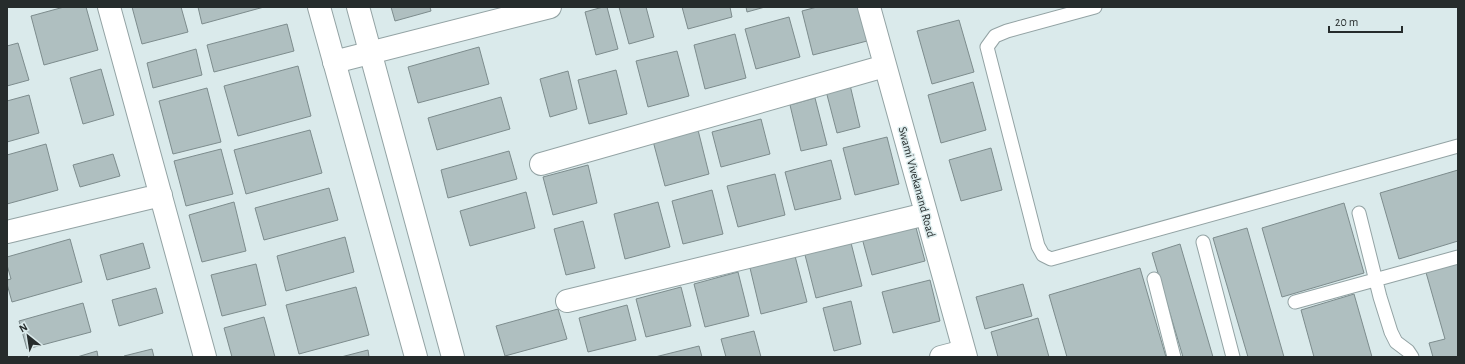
<svg xmlns="http://www.w3.org/2000/svg" width="1465" height="364" font-family="'Alegreya Sans',sans-serif">
	<style>
		.building { fill: #afbfc0; stroke: #7d8c8d }
		.lines { fill: none; stroke-linecap: round; stroke-linejoin: round }
		.lane-casing { stroke: #93a3a4; stroke-width: 15 }
		.street-casing { stroke: #93a3a4; stroke-width: 24 }
		.secondary-casing { stroke: #93a3a4; stroke-width: 24 }
		.lane { stroke: #fff; stroke-width: 13 }
		.street { stroke: #fff; stroke-width: 22 }
		.secondary { stroke: #fff; stroke-width: 22 }
		.labels { text-anchor: middle; stroke-width: 3; stroke-linejoin: round; paint-order: stroke }
		.street-label { font-size: 12px; fill: #262c2c; stroke: #daeaeb }
	</style>
	<rect width="100%" height="100%" fill="#daeaeb"/>
	<path class="building" d="M64,7H86L98,50L44,65L31,16Z
		M132,7H181L188,32L142,44Z
		M198,7H264L202,24Z
		M391,7H430L431,11L395,21Z
		M603,7H607L618,49L596,55L585,12Z
		M619,7H646L654,37L629,44Z
		M682,7H730L732,17L688,29Z
		M746,7H765L747,12Z
		M817,7H859L867,41L813,55L802,11Z
		M789,17L800,57L756,69L745,29Z
		M959,20L974,72L932,84L917,31Z
		M287,24L294,51L214,72L207,45Z
		M735,34L746,78L705,89L694,45Z
		M18,43L29,80L7,86V46Z
		M479,47L489,84L418,103L408,67Z
		M196,49L202,75L153,88L147,63Z
		M677,51L689,96L648,107L636,61Z
		M298,66L311,116L238,136L224,86Z
		M101,69L114,115L83,124L70,78Z
		M616,70L627,114L589,124L578,80Z
		M568,71L577,109L550,117L540,79Z
		M973,82L986,130L941,143L928,95Z
		M850,85L860,127L837,133L826,91Z
		M207,88L221,142L173,154L159,101Z
		M29,95L39,133L7,142V101Z
		M501,97L510,129L437,150L428,118Z
		M815,98L827,145L801,151L790,105Z
		M761,119L770,154L721,167L712,132Z
		M310,130L322,173L246,194L234,150Z
		M698,130L709,174L665,186L653,141Z
		M887,137L899,184L855,195L843,148Z
		M46,144L58,190L7,204V155Z
		M991,148L1002,190L961,201L949,160Z
		M221,149L233,194L186,206L174,161Z
		M509,151L517,179L448,198L441,170Z
		M113,154L120,176L80,187L73,165Z
		M831,160L841,199L795,210L785,172Z
		M588,165L597,203L553,215L543,177Z
		M1458,170V241L1399,259L1380,193Z
		M775,174L785,215L738,227L727,186Z
		M329,188L338,220L264,240L255,208Z
		M712,190L723,234L683,244L672,201Z
		M526,192L535,228L470,246L460,211Z
		M234,202L246,251L202,262L189,215Z
		M658,202L670,247L625,259L614,214Z
		M1344,203L1364,273L1282,297L1262,228Z
		M583,221L595,268L566,275L554,229Z
		M915,224L925,261L872,275L862,238Z
		M1247,228L1284,357H1248L1213,238Z
		M345,237L354,272L286,291L277,256Z
		M70,239L82,282L12,302L7,284V280L11,279L7,265V257Z
		M850,239L862,286L816,298L804,251Z
		M143,243L150,268L107,280L100,255Z
		M1180,244L1213,357H1183L1152,253Z
		M795,256L807,302L761,314L750,268Z
		M1458,259V357H1433L1429,343L1445,339L1425,269Z
		M256,264L266,305L222,316L211,275Z
		M1140,268L1166,357H1067L1049,295Z
		M738,272L749,316L705,327L694,284Z
		M930,280L940,321L893,333L882,292Z
		M1023,284L1032,316L985,329L976,297Z
		M356,287L369,335L299,354L286,305Z
		M681,287L691,326L646,337L636,299Z
		M156,288L163,313L119,326L112,300Z
		M1354,294L1372,357H1314L1301,310Z
		M851,301L861,344L834,351L823,308Z
		M83,303L91,332L27,349L19,321Z
		M627,305L636,340L588,352L579,318Z
		M558,309L567,339L505,356L496,326Z
		M264,317L275,357H232L224,328Z
		M1038,318L1049,357H998L991,332Z
		M754,331L761,357H726L721,339Z
		M699,346L702,357H655Z
		M152,349L154,357H124V356Z
		M368,350L369,357H341Z
		M97,351L98,357H77Z"/>
	<g class="lines">
		<g class="lane-casing">
			<path id="lane" d="M1095,7L1007,31L995,36L987,47L1038,246L1043,255L1051,259L1458,146
				M1359,213L1380,297L1391,332L1396,342L1408,351L1412,357
				M1203,242L1233,357
				M1154,279L1174,357
				M1295,302L1458,257"/>
		</g>
		<g class="street-casing">
			<path id="street" d="M109,7L205,357
				M869,7L966,357
				M334,62L550,7
				M541,164L885,66
				M7,232L161,195
				M567,301L926,214
				M941,357L964,351"/>
		</g>
		<g class="secondary-casing">
			<path id="secondary" d="M319,7L416,357
				M358,7L453,357"/>
		</g>
		<use href="#lane" class="lane"/>
		<use href="#street" class="street"/>
		<use href="#secondary" class="secondary"/>
	</g>
	<g class="labels">
		<g class="street-label">
			<text transform="translate(917 182) rotate(75)" y="4">Swami Vivekanand Road</text>
		</g>
	</g>
	<rect width="1465" height="364" fill="none" stroke="#262c2c" stroke-width="16"/>
	<g transform="translate(28 336) rotate(330)" stroke="#daeaeb" stroke-width="3" paint-order="stroke">
	<path d="M0-3L7 15L0 10L-7 15Z" fill="#262c2c"/>
	<text y="-6" font-size="11" font-weight="bold" text-anchor="middle" fill="#262c2c">N</text>
	</g>
	<path d="M1329 26v6h73v-6" fill="none" stroke="#262c2c" stroke-width="2"/>
	<text x="1335" y="26" font-size="12" fill="#262c2c" stroke="#daeaeb" stroke-width="3" paint-order="stroke">20 m</text>
</svg>
